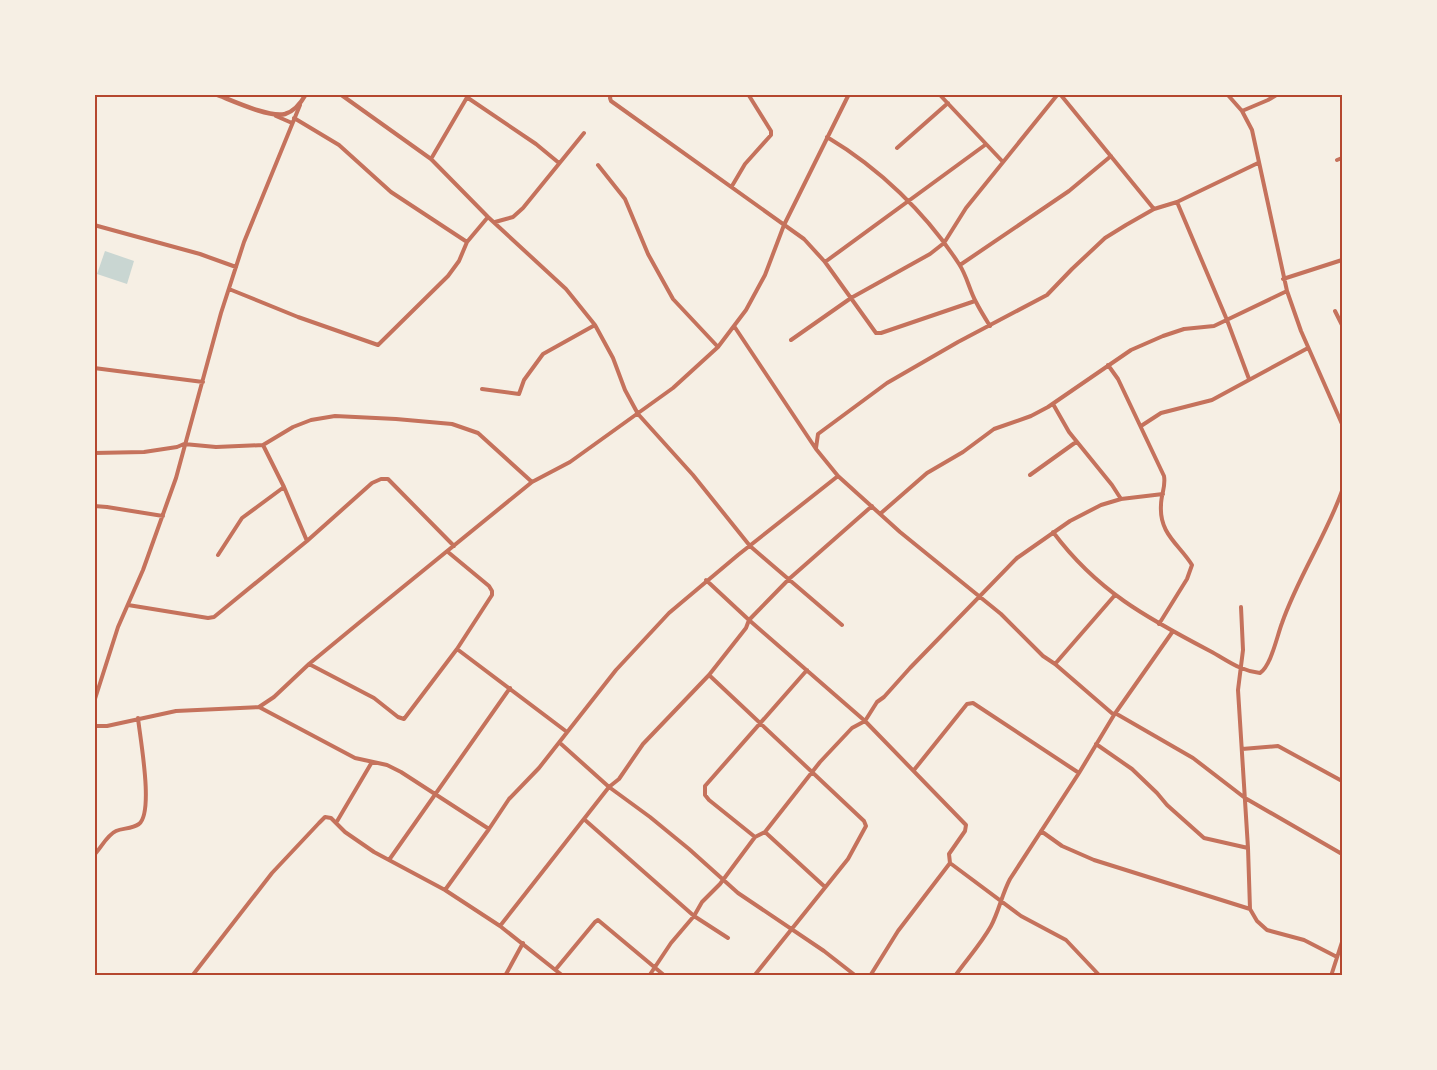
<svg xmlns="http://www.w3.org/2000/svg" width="1437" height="1070" font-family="'Noto Sans',sans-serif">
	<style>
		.water { fill: #c9d6d2 }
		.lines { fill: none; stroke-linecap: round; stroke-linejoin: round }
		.minor { stroke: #c5725c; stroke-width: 4 }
		.tertiary { stroke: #c5725c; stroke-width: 4.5 }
		.neatline { fill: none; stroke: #b5482f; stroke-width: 2 }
	</style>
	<rect width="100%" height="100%" fill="#f6efe4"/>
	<path class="water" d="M105,251L134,261L127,284L97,274Z"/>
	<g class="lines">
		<path class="minor" d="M340,94L431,159L488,217L566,289L595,325L613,358L625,390L638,414L693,475L750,546L842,625
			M611,94L610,98L611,101L804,239L825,262L876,333H881L975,301
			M939,94L1003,162
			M1060,94L1154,209
			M1227,94L1242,111L1252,130L1287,291L1301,331L1342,424
			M468,98L536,144L559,163
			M1242,111L1268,100L1278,94
			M276,116L292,123
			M294,118L339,145L391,192L467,242
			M827,137C879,168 926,213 959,264C967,276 969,289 976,302C980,310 985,318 990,326
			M897,148L948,103
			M431,159L469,94
			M1337,160L1342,158
			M598,165L625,199L648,254L673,299L718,347
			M732,186L745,164L771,135V131L748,94
			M1177,202L1227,320L1249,379
			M495,222L513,217L523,208L584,133
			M94,225L200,254L236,267
			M825,262L985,145
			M960,265L1069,191L1111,156
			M1283,279L1342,260
			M229,289L298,317L378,345L448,276L459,261L467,242L488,217
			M1335,311L1342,325
			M734,326L816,449L838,476L900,532L1001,614L1043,656L1055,664L1114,715
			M791,340L851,298L930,254L944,243L966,208L1058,94
			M1108,365L1118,379L1164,476C1166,487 1161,494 1161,505C1159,534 1179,544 1192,565L1187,579L1159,624
			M94,368L203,382
			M482,389L519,394L524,380L543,354L595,325
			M1053,404L1069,432L1112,485L1121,499
			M1141,426L1161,413L1212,400L1308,348
			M263,445L284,487L307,541
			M816,448L818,434L887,383L958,342L1047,295L1072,269L1105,238L1126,225L1154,209L1177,202L1258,163
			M94,453L144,452L177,447L184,444L216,447L263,445L293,427L311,420L335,416L396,419L452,424L478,433L532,482
			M1030,475L1076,442
			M94,506L107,507L163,516
			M880,514L927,473L963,452L994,429L1031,416L1048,407L1131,350L1163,336L1184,329L1214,326L1287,291
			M1053,532C1097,591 1147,618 1210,651C1227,660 1240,671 1260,673C1271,666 1277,636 1282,623C1298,577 1326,536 1342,491
			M218,555L242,518L284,487
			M706,580L749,620L865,721L966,825L965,831L949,854L950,863L898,931L870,976
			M128,605L208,618L214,617L307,541L372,483L381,479H388L454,546
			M1241,607L1243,650L1238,690L1248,848L1250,909L1257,921L1267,930L1304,940L1337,957
			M457,649L567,732
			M309,664L374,698L398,717L404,719L457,649L492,595V591L489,586L448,552
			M1055,664L1115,595
			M709,675L864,821L866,826L848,859L754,976
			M94,702L118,627L143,570L176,478L221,313L244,242L300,105
			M259,707L355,758L387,765L401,772L489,829L509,799L539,768L616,670L669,613L738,555L838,476
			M1115,713L1193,758L1245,798L1342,854
			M94,726H107L176,711L259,707L274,697L309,664L360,622L532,482L570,462L673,388L718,347L746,310L765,275L784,225L849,94
			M560,743L609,787L650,817L689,849L738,893L824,951L856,976
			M1096,744L1132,769L1157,793L1167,805L1204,838L1248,848
			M1242,749L1278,746L1342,781
			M914,770L967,704L973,703L1079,773
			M585,820L694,916L728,938
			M336,823L345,832L374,852L445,890L500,926L563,976
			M1041,831L1062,846L1094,860L1250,909
			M765,832L825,887
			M755,837L709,800L705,795V786L807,670
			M94,855C101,848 107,835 116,831C123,828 132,829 139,824C154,812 140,738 138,718
			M389,860L510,688
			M950,863L1021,916L1066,940L1100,976
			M445,890L489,829
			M500,926L609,787L619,779L643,744L709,675L746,628L749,620L789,579L872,506
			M556,969L595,922L598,920L665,976
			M192,976L272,873L319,823L325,817L331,818L336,823L372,762
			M505,976L523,943
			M649,976L671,943L694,916L702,902L720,884L755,837L765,832L820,762L852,728L865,721L877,702L884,697L910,668L1017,558L1070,521L1101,505L1121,499L1163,494
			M955,976C967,959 981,944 991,926C999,911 1002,894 1010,879L1079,773L1114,715L1173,631
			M1331,976L1342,942"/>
		<path class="tertiary" d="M215,94C231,100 269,118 285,114C295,111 301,103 306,94"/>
	</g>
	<rect width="1437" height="1070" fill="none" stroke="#f6efe4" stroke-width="192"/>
	<rect x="96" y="96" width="1245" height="878" class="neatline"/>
</svg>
